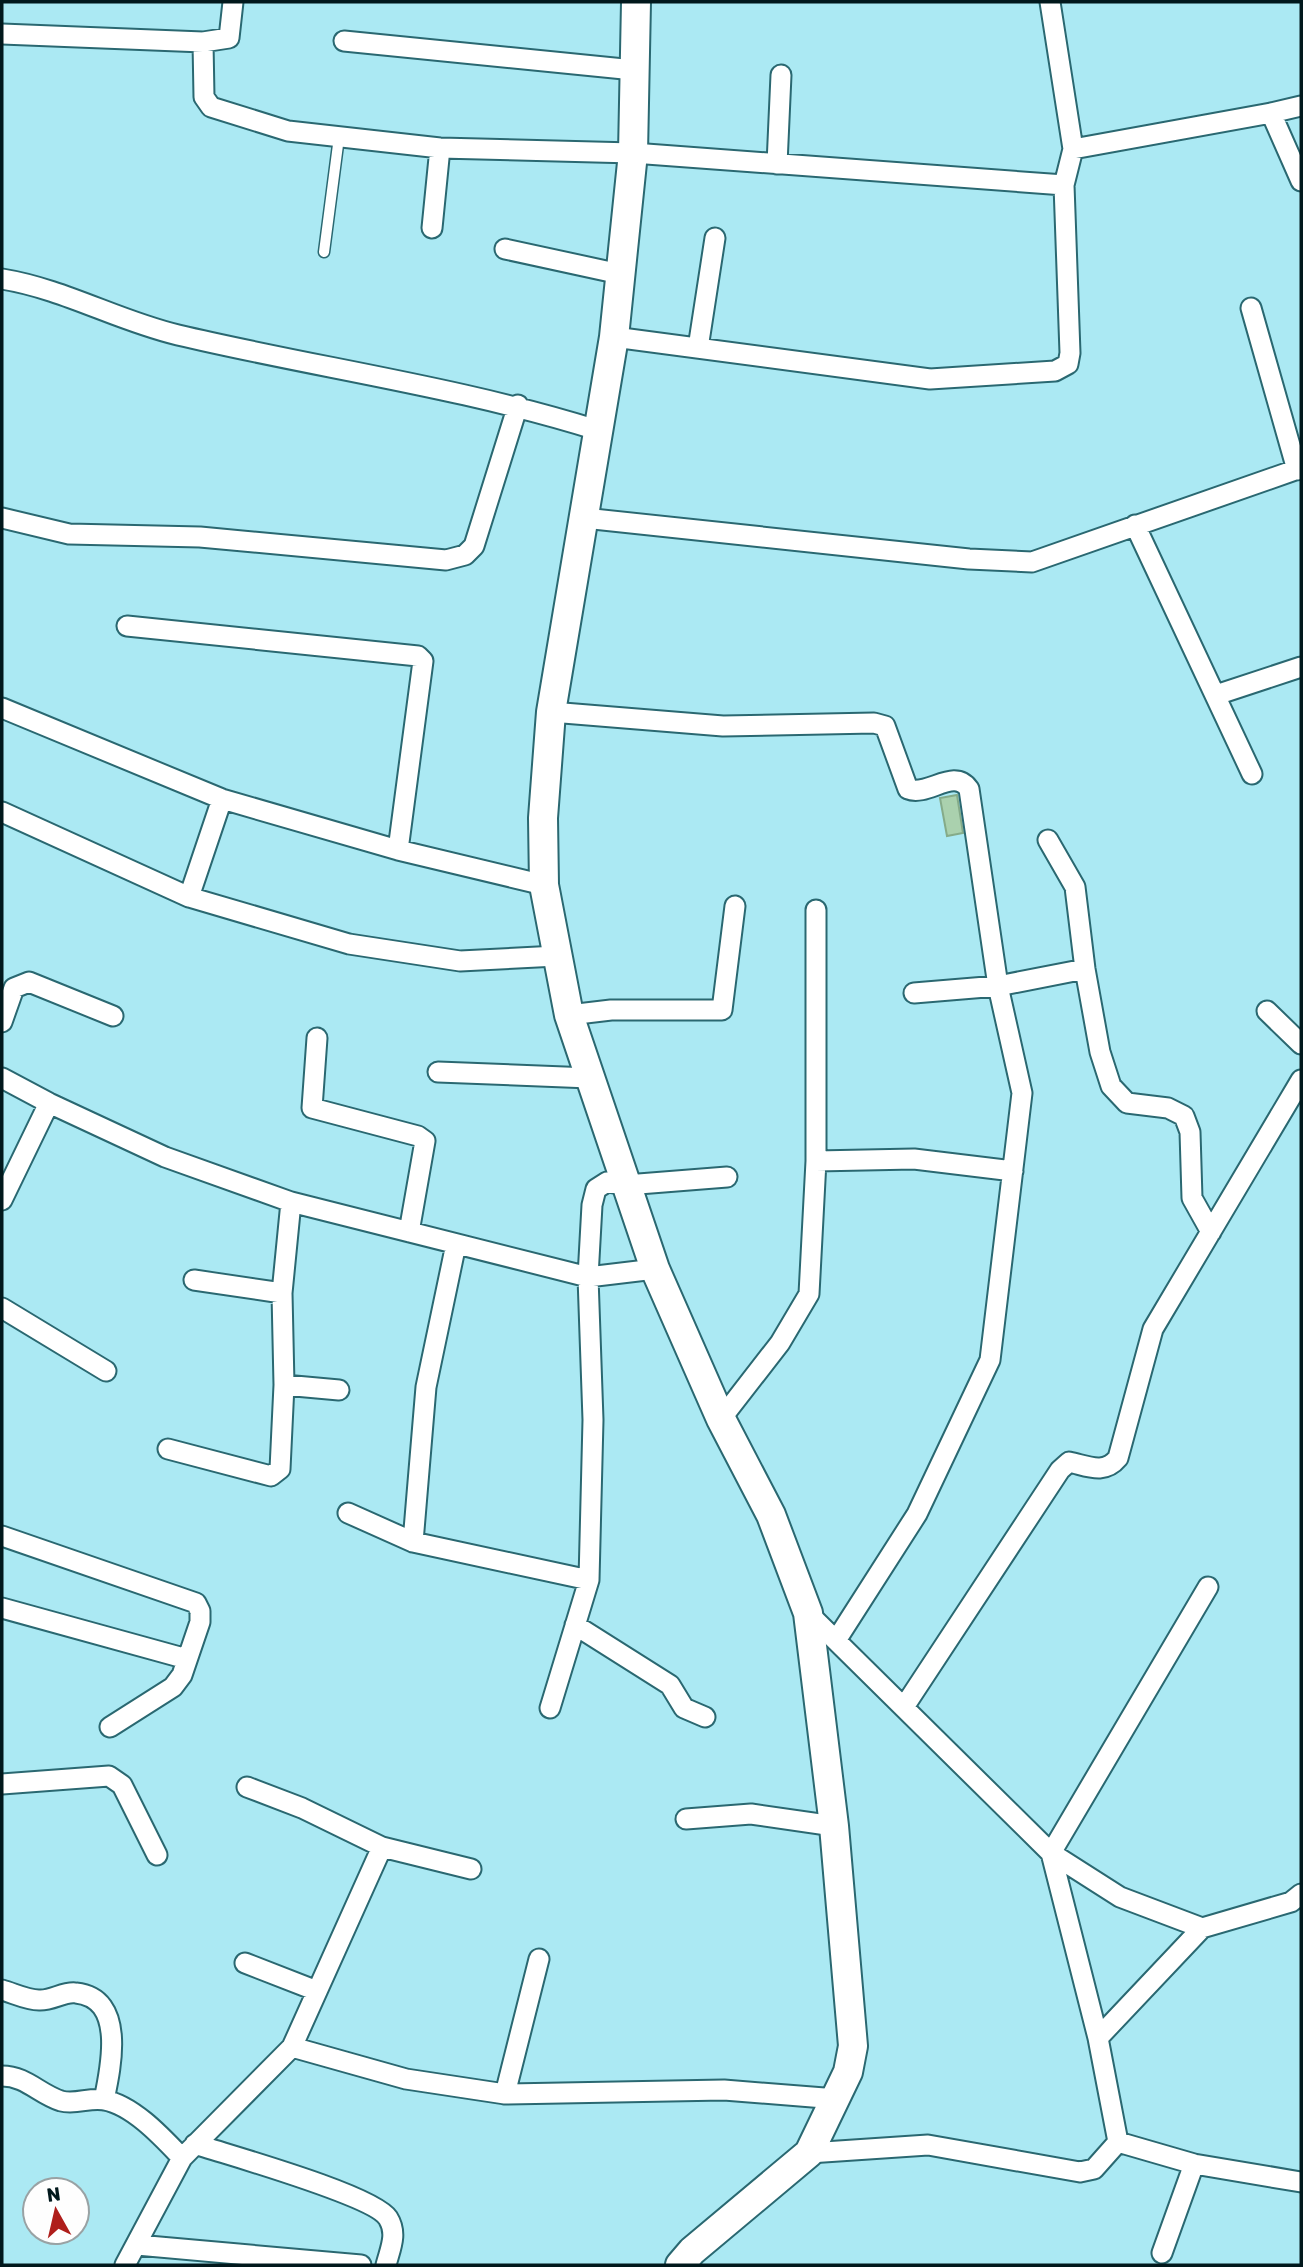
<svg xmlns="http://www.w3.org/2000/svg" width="1303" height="2267" font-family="Rubik,sans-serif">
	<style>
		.building { fill: #aad1ae; stroke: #85ab89; stroke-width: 2 }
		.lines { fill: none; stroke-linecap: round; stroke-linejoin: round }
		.service-casing { stroke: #2a6871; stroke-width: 13 }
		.minor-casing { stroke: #2a6871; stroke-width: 23 }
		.secondary-casing { stroke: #2a6871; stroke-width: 32 }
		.service { stroke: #fff; stroke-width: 10 }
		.minor { stroke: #fff; stroke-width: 19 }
		.secondary { stroke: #fff; stroke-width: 28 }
	</style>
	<rect width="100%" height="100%" fill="#abe9f3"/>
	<path class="building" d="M957,795L963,833L947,836L940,798Z"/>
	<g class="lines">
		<g class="service-casing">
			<path id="service" d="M324,252L339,137"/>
		</g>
		<g class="minor-casing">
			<path id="minor" d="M2,34L203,42L229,38L233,2
				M344,41L634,70
				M203,42L204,97L211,107L288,131L440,148L633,153L1064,185
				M1271,113L1301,106
				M1073,149L1271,113L1301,181
				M777,164L781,75
				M432,228L440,148
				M505,249L620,274
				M2,279C64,289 118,321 178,335C318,368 460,387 597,430
				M1251,308L1297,470
				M614,337L930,379L1055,371L1068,364L1070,353L1064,185L1073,149L1050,2
				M698,348L715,238
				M2,518L69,534L200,537L446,560L465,555L474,546L518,405
				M584,518L969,559L1032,562L1301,468
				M1135,525L1252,774
				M127,626L418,656L423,661L398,850
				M1216,695L1301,667
				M2,708L222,799L398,850L544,885
				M551,712L723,726L874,723L885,726L908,789C928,797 954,767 969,789L998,986L1022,1093L990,1360L917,1514L837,1639
				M2,812L189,897L349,944L460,961L557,956
				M1048,840L1075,887L1085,969L1100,1052L1111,1086L1127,1103L1168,1108L1184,1116L1190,1132L1192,1198L1211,1232
				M189,897L222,799
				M914,993L998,986L1085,969
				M1267,1011L1301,1044
				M569,1015L611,1010H722L735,906
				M2,1022L14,988L29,982L113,1016
				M317,1038L312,1108L418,1136L425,1141L409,1232
				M438,1072L590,1078
				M2,1078L49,1103L165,1157L291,1202L588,1277L655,1269
				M816,1161L914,1159L1013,1171
				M2,1200L49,1103
				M194,1280L282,1293
				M2,1308L106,1371
				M284,1385L339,1390
				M721,1419L780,1343L809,1294L816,1161V910
				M168,1449L271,1476L280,1469L284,1385L282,1293L291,1202
				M348,1513L413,1542L589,1580
				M2,1536L196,1603L200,1611V1622L182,1675L173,1687L110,1727
				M413,1542L426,1387L456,1244
				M2,1608L187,1659
				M808,1613L1051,1853L1120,1897L1202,1928L1291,1902L1301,1894
				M575,1625L670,1685L684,1708L705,1717
				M904,1707L1060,1470L1069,1462C1088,1466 1104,1475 1118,1458L1153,1329L1301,1080
				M550,1708L589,1580L593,1420L588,1277L592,1205L596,1189L607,1182L626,1185L727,1177
				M2,1784L109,1776L122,1785L157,1855
				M247,1787L302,1808L382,1847L471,1869
				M686,1819L751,1814L834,1826
				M245,1963L317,1991
				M2,1990C13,1993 27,2000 39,2000C52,2001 64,1991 76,1993C126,1998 111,2067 104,2100
				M1098,2038L1202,1928
				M292,2047L406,2079L505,2094L724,2090L837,2099
				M2,2076C26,2076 39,2094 61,2101C76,2105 90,2097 104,2100C133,2105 163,2138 182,2158
				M505,2094L539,1959
				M1118,2142L1098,2038L1051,1853L1208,1587
				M1118,2142L1194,2164L1301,2182
				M195,2144C228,2155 373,2195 388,2218C398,2234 390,2249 386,2265
				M809,2153L928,2145L1080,2172L1094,2169L1118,2142
				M137,2245L361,2265
				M1162,2253L1194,2164
				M125,2265L182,2158L292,2047L382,1847"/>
		</g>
		<g class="secondary-casing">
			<path id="secondary" d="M636,2L633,153L614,337L551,712L543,818L544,885L569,1015L655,1269L721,1419L771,1515L808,1613L834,1826L853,2046L848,2072L809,2153L692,2251L680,2265"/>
		</g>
		<use href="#service" class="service"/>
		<use href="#minor" class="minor"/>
		<use href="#secondary" class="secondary"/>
	</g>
	<rect width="1303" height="2267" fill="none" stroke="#01181c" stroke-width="7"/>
	<g transform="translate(56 2211) rotate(352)"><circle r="33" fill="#fefefe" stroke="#99a2a4" stroke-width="2"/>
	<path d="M0-5L12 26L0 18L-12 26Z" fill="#af1e1b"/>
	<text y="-10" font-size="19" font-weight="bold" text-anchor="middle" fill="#01181c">N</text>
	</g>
</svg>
